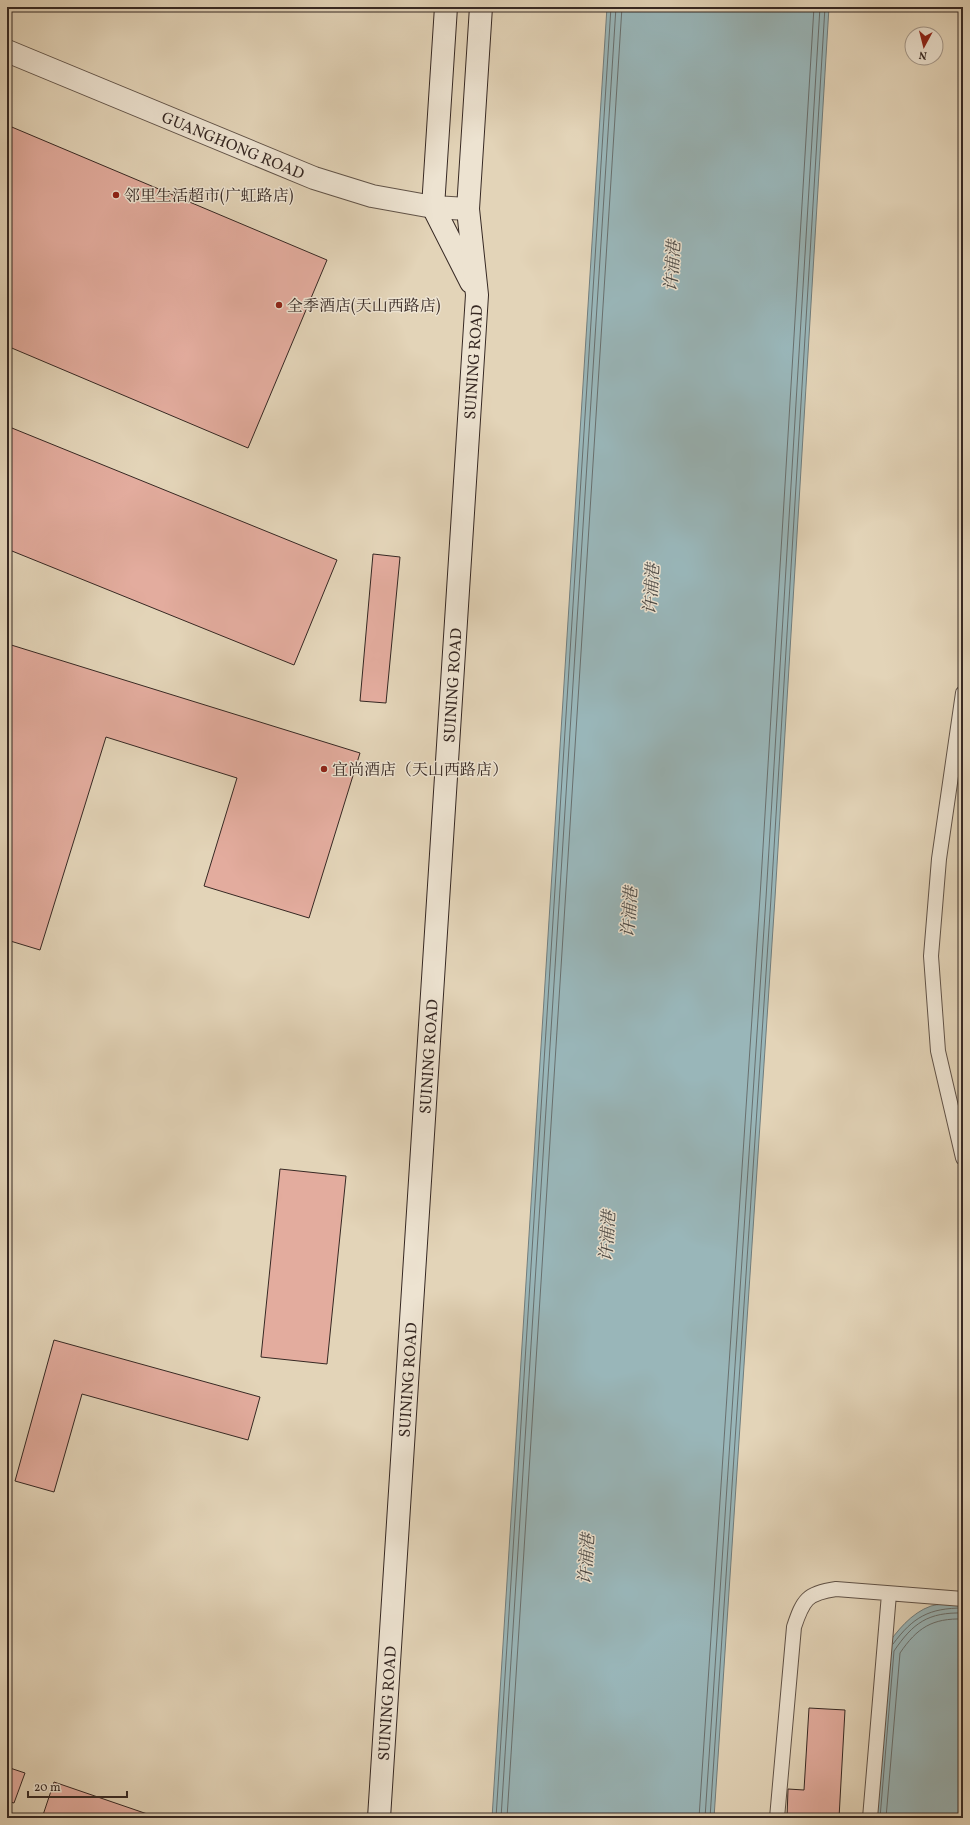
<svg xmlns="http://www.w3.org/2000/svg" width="970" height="1825" font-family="Vollkorn,'Noto Serif SC',serif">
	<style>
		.water { fill: #99b6b9; stroke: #717d7d }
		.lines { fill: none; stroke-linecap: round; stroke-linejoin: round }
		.shore { stroke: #686f6e; stroke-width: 1 }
		.building { fill: #e3ac9e; stroke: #362823 }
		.service-casing { stroke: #615348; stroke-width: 16 }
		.tertiary-casing { stroke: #615348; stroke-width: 24 }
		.secondary-casing { stroke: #362823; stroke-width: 24 }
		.service { stroke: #ede3d1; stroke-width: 14 }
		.tertiary { stroke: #ede3d1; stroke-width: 22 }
		.secondary { stroke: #ede3d1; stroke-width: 22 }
		.poi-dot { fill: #8f2418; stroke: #ede3d1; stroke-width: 1.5 }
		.labels { text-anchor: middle; stroke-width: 3; stroke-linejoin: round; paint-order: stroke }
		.street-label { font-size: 16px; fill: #362823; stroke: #ede3d1 }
		.poi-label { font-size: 16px; fill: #362823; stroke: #ede3d1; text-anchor: start }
		.water-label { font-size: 17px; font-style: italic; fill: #4f4c48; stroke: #ede3d1 }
	</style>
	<rect width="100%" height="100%" fill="#e3d4b8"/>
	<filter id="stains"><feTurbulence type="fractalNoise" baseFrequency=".005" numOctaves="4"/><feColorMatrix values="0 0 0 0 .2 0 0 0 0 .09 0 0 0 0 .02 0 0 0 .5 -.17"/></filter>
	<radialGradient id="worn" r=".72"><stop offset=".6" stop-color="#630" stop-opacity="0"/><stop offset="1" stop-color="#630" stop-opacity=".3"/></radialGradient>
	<path class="water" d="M607,7H829L775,898L714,1818H492Z
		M953,1603L963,1604V1818H871L885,1648C897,1631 911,1613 931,1606C938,1604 946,1604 953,1603Z"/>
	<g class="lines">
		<path class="shore" d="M893,1644C913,1617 929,1608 963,1608
			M496,1818L611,7
			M501,1818L616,7
			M507,1818L622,7
			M699,1818L760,897L814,7
			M705,1818L766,898L820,7
			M710,1818L771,898L825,7
			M880,1818L894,1651C913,1623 928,1612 963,1613
			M886,1818L900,1653C917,1628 932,1618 963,1619"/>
	</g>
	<path class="building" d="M7,125L327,260L248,448L7,346Z
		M7,426L337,560L294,665L7,549Z
		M373,554L400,557L386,703L360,701Z
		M8,644L360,753L309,918L204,886L237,778L106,737L40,950L7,940Z
		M280,1169L346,1176L327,1364L261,1357Z
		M54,1340L260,1397L248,1440L82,1394L54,1492L15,1481Z
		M809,1708L845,1710L839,1818H787L788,1789L804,1790Z
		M7,1767L25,1773L14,1803L7,1801Z
		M54,1782L159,1818H51L43,1815Z"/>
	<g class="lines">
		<g class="service-casing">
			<path id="service" d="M963,693L939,859L931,956L938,1051L963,1158
				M777,1818L794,1627C803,1600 807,1593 836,1589L963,1599
				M870,1818L889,1594"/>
		</g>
		<g class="tertiary-casing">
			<g id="tertiary">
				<path id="s1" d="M7,51L314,178L372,196L433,207L468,209"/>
			</g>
		</g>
		<g class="secondary-casing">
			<g id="secondary">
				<path d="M446,7L433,207L471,282"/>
				<path id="s2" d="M379,1818L477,295L468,209L481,7"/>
			</g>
		</g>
		<use href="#service" class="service"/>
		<use href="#tertiary" class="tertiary"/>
		<use href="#secondary" class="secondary"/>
	</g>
	<g class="poi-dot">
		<circle cx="116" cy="195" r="4"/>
		<circle cx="279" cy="305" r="4"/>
		<circle cx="324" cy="769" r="4"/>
	</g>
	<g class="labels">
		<g class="street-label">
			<text dy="6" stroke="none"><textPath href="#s1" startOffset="245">GUANGHONG ROAD</textPath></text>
			<text dy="6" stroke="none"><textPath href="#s2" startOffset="1459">SUINING ROAD</textPath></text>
			<text dy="6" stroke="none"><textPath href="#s2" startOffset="1135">SUINING ROAD</textPath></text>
			<text dy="6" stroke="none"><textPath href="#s2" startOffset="763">SUINING ROAD</textPath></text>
			<text dy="6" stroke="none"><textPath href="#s2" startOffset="439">SUINING ROAD</textPath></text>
			<text dy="6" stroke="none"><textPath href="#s2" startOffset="115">SUINING ROAD</textPath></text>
		</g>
		<g class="poi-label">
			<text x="124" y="201">邻里生活超市(广虹路店)</text>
			<text x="287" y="311">全季酒店(天山西路店)</text>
			<text x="332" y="775">宜尚酒店（天山西路店）</text>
		</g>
		<g class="water-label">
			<text transform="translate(672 266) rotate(-86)" y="6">许浦港</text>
			<text transform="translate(651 589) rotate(-86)" y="6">许浦港</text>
			<text transform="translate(629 912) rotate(-86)" y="6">许浦港</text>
			<text transform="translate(607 1236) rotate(-86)" y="6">许浦港</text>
			<text transform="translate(586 1559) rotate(-86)" y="6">许浦港</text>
		</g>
	</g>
	<rect width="970" height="1825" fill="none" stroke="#e3d4b8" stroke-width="24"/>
	<rect x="8" y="8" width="954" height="1809" fill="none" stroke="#362823" stroke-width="2"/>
	<rect x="12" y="12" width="946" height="1801" fill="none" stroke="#362823"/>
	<g transform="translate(924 46) rotate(187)"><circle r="19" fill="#ede3d1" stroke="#a4988b"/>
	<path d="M0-3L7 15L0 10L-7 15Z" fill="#8f2418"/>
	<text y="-6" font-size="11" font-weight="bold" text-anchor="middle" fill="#362823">N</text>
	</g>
	<path d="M28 1791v6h99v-6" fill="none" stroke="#362823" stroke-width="2"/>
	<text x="34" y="1791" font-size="12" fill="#362823" stroke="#ede3d1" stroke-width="3" paint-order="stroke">20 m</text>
	<rect width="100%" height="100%" filter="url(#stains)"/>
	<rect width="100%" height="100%" fill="url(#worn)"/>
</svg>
